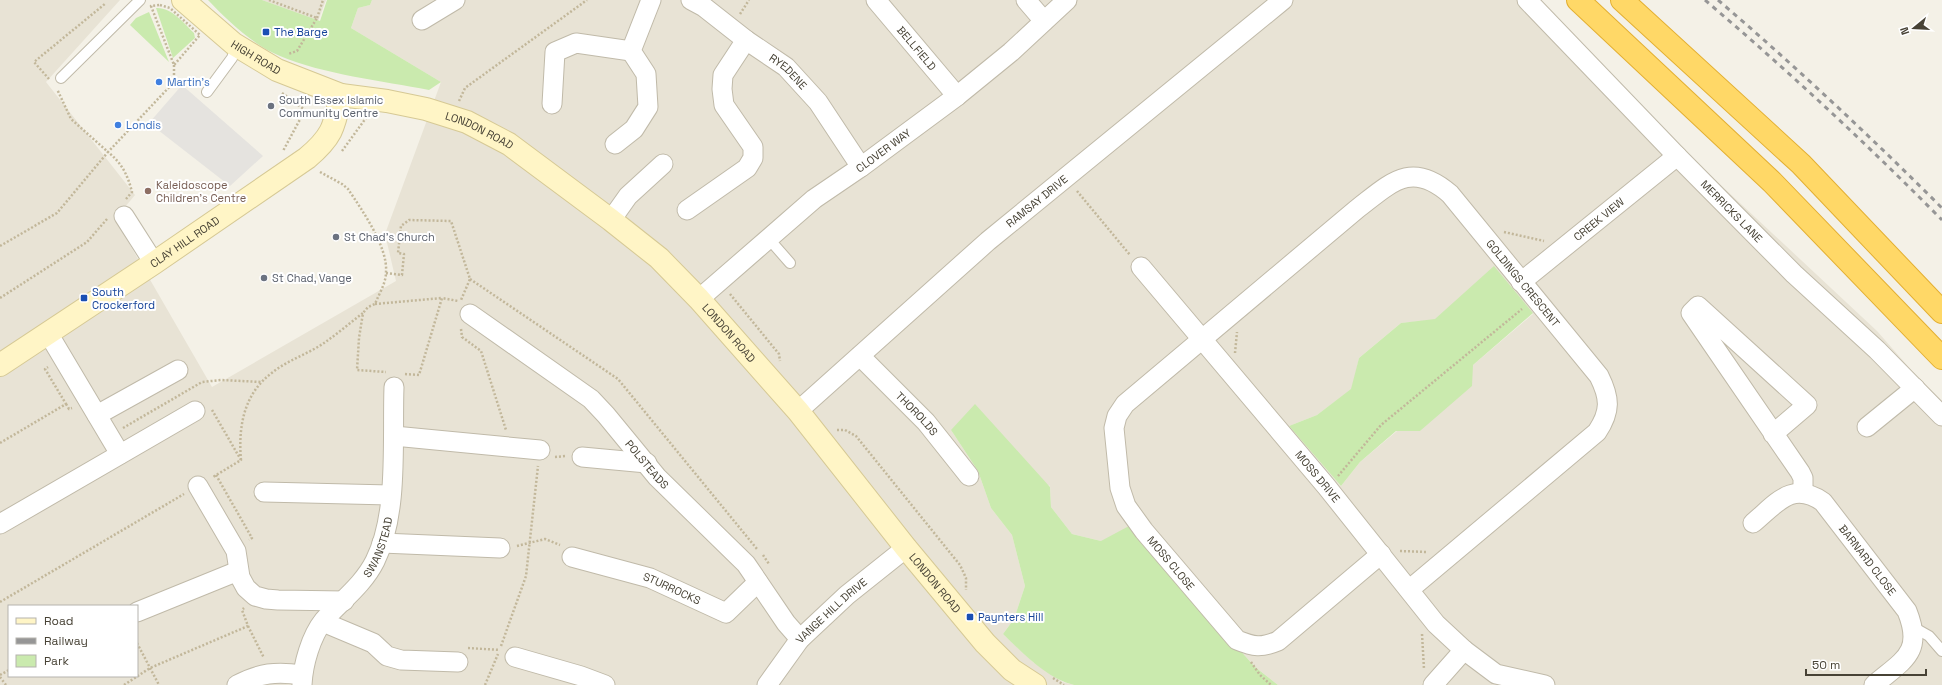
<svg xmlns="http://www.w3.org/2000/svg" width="1942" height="685" font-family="'Space Grotesk',sans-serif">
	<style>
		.residential { fill: #e8e3d5; fill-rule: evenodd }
		.green { fill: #caeaae }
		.parking { fill: #e5e3df }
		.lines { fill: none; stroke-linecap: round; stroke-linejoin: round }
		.lane-casing { stroke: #c0baa9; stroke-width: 12 }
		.street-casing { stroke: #c0baa9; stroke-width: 21 }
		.secondary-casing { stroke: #d6c995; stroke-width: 24 }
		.highway-casing { stroke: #e3af32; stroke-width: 24 }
		.path { stroke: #c2b79a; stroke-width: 2.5; stroke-dasharray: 2 2; stroke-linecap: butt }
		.lane { stroke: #fff; stroke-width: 10 }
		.street { stroke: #fff; stroke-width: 19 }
		.secondary { stroke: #fff5c6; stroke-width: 22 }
		.highway { stroke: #ffd867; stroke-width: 22 }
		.rail { stroke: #969696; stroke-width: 3; stroke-dasharray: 5 5; stroke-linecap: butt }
		.transit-dot { fill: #1a4fb4; stroke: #fff; stroke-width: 1.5 }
		.shop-dot { fill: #3f7fe0; stroke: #fff; stroke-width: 1.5 }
		.worship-dot { fill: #6b7280; stroke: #fff; stroke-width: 1.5 }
		.education-dot { fill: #8d6e63; stroke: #fff; stroke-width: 1.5 }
		.labels { text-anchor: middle; stroke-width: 4; stroke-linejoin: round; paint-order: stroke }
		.transit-label { font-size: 11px; fill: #164399; stroke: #fff; text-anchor: start }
		.street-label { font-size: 11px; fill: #474235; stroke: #fff }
		.shop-label { font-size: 11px; fill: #366cbe; stroke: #fff; text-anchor: start }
		.worship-label { font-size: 11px; fill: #5b616d; stroke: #fff; text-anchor: start }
		.education-label { font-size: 11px; fill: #785e54; stroke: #fff; text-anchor: start }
	</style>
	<rect width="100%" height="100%" fill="#f4f1e7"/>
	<path class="residential" d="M0,0H120L46,82L135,195L115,219L212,387L396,281L385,234L441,82L351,28L358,8L370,5L372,0H1537L1680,147L1877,331L1942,405V685H1278L1255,667L1192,596L1101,541L1072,534L1051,507L1050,486L951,430L978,471L991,508L1012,535L1025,586L1014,619L1003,634L1033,662L1063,682L1074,685H0ZM1494,267L1533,314L1473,365L1420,431H1397L1360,462L1341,486L1289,426L1317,415L1352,389L1359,358L1401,323L1435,320ZM9,606H137V676H9Z
		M262,0H326L318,21Z"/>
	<path class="green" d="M208,0H262L320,21L327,0H372L370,5L358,8L351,28L441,82L429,90C383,81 322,74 280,56C253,45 228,21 208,0Z
		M156,8C171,7 184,23 194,33L195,38L173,58Z
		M149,12L169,62L130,25L136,18Z
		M1494,266L1533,313L1473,365L1472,386L1420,431H1396L1360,462L1341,486L1289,426L1317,415L1351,389L1359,358L1401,323L1435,319Z
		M975,404L1050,487L1051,507L1072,534L1101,541L1129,526L1255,667L1278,685H1074C1046,678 1024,654 1003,634L1014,619L1025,586L1012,535L991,508L978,471L951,430Z"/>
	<path class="parking" d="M182,85L263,156L230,186L149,123Z"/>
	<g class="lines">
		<g class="lane-casing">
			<path id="lane" d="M61,78L140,0
				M207,92L232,58L237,46
				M769,239L790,263
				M1913,627L1929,636L1942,651"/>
		</g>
		<g class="street-casing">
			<g id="street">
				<path id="s1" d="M691,0L704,7L746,40L786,67L818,102L861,167"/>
				<path id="s2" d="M876,0L957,96"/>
				<path d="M1026,0L1044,21"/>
				<path id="s3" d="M1527,0L1677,156L1794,274L1877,350L1942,416"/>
				<path d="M422,20L455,0"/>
				<path d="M552,104L555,52L576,43L631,51"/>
				<path d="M615,144L634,129L648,107L646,74L631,51L651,0"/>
				<path d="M687,210L747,168L753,158V147L724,105L722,89L723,75L746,40"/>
				<path d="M124,216L154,263"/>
				<path d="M611,220L628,196L663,164"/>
				<path id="s4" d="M1141,267L1326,486L1436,624L1464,650L1433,685"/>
				<path id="s5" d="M1521,282L1677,156"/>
				<path id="s6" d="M699,299L814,199L861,167L957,96L1011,52L1067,0"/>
				<path id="s7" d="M470,314L591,399L606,415L657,477L746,564L786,623L800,639"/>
				<path d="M48,333L120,454"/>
				<path id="s8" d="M860,356L926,422L969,476"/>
				<path id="s9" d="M798,411L988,241L1283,0"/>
				<path d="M97,415L178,370"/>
				<path d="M1867,427L1915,388"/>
				<path d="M1773,434L1807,405L1698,306L1691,313L1800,472L1803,478V493"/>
				<path d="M394,436L540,450"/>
				<path d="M582,457L647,463"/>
				<path d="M198,486L236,551L240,577L246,588L255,596L266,599L278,600L344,601"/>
				<path d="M264,492L390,495"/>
				<path id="s10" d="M1753,523C1776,504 1792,480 1823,502L1907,611C1924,653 1903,660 1874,685"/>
				<path d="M0,524L195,411"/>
				<path d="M382,543L500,548"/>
				<path id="s11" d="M1381,554L1278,641C1261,648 1254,647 1237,640L1144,531L1126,506L1120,488L1114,428L1117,416L1125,404L1357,209C1391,183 1411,160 1450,194L1599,376C1610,398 1611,411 1597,432L1410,589"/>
				<path id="s12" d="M572,557L650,578L726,613L758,582"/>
				<path d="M137,612L238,571"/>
				<path d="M323,622L373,643L387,656L401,660L458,662"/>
				<path d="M1464,650L1496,674L1545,685"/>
				<path d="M515,657L581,676L605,685"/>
				<path d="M237,685C260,673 276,671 302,675"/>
				<path id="s13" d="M302,685C303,664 311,636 324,620C342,600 363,585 375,561C399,513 392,440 394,387"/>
				<path id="s14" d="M767,685L800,639L847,595L906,548"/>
			</g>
		</g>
		<g class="secondary-casing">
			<g id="secondary">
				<path id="s15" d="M183,0L234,44L277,70L341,95L387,101L426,109L467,122L509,144L611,220L659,258L699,299L798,411L906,548L985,643L1012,670L1035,685"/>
				<path id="s16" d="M0,365L154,263L307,158C333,136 334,127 341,95"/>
			</g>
		</g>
		<g class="highway-casing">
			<path id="highway" d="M1578,0L1772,182L1942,358
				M1622,0L1801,164L1942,312"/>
		</g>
		<path class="path" d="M269,0L317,18L297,51L288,54
			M160,5L170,8L200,35L174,65L151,6Z
			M740,14L749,0
			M317,18L323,0
			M49,79L34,62L106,3
			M282,93L305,110L283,151
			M459,101L465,88L587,0
			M342,151L366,118
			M320,172L342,184L348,189C362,210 388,247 386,272C386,283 379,294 375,304L368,307L363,313
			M1077,191L1130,255
			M126,199L132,192C128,176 122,163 108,152L174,82V65
			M1504,232L1544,241
			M0,246L57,213L108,152L71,119L57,89
			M386,273L402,275L404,254L398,253L401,226L409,220L451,221L470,279L461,300
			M470,279L618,379L757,549
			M730,294L779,354L780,361
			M0,298L87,242L107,219
			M375,304L442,298
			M461,329L462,337L481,351L506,430
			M1235,353L1237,332
			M405,374L419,375L442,298L458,301
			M66,404L69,409L72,408
			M212,410L241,460L213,477
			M123,428L202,382L221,380L261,382
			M837,430H845L856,436L960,565L966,578V590
			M0,443L66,404L45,369L48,367
			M555,457L566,456
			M241,460C238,426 244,393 273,372C288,360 308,354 324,343C337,334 350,323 363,313L359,338L357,370L386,372
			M216,475L252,538L249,540
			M1338,476L1381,425L1522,309
			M517,546L545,539L560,545
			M1400,551L1427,552
			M763,555L769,564
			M0,602L184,494
			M248,626L264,658
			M1422,634L1424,669
			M137,643L159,685
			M501,646L526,576L538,466
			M468,648L500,650
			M1251,662L1260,675L1271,685
			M0,675L9,670
			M0,677L6,685
			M1053,678L1064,685
			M124,685L150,668L248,626L242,610L244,608
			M485,685L498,654"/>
		<use href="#lane" class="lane"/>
		<use href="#street" class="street"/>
		<use href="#secondary" class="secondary"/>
		<use href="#highway" class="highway"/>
		<path class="rail" d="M1705,0C1787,70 1866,143 1942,220
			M1718,0C1795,66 1870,136 1942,208"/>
	</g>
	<g class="transit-dot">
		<rect x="262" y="28" width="8" height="8" rx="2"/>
		<rect x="80" y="294" width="8" height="8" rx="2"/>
		<rect x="966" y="613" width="8" height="8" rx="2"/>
	</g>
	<g class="shop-dot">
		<circle cx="159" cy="82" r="4"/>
		<circle cx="118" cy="125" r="4"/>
	</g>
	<g class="worship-dot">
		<circle cx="271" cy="106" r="4"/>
		<circle cx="336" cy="237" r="4"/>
		<circle cx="264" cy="278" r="4"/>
	</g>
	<circle class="education-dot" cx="148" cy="191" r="4"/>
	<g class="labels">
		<g class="transit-label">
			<text x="274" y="36">The Barge</text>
			<text x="92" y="296">South<tspan x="92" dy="13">Crockerford</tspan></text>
			<text x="978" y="621">Paynters Hill</text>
		</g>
		<g class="street-label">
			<text dy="4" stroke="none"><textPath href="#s2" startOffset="63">BELLFIELD</textPath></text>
			<text dy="4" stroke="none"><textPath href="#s15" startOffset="93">HIGH ROAD</textPath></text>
			<text dy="4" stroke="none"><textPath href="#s1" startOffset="121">RYEDENE</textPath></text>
			<text dy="4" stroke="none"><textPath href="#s15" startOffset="330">LONDON ROAD</textPath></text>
			<text dy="4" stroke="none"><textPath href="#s6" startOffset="237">CLOVER WAY</textPath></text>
			<text dy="4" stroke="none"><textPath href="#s9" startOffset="318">RAMSAY DRIVE</textPath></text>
			<text dy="4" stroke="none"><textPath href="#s3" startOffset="294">MERRICKS LANE</textPath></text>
			<text dy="4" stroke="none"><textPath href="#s5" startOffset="100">CREEK VIEW</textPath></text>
			<text dy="4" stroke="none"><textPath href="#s16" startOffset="222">CLAY HILL ROAD</textPath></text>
			<text dy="4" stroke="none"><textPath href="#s11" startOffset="983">GOLDINGS CRESCENT</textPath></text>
			<text dy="4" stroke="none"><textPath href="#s15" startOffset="654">LONDON ROAD</textPath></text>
			<text dy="4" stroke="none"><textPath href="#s8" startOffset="81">THOROLDS</textPath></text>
			<text dy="4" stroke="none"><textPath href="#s7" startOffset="234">POLSTEADS</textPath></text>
			<text dy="4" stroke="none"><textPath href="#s4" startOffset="274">MOSS DRIVE</textPath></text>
			<text dy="4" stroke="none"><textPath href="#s13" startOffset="162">SWANSTEAD</textPath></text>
			<text dy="4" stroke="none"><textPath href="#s10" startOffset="155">BARNARD CLOSE</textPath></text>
			<text transform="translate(1171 563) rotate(50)" y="4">MOSS CLOSE</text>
			<text dy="4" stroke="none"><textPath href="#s15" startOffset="978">LONDON ROAD</textPath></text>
			<text dy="4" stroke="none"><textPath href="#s12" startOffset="105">STURROCKS</textPath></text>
			<text dy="4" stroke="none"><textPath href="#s14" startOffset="99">VANGE HILL DRIVE</textPath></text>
		</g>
		<g class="shop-label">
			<text x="167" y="86">Martin's</text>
			<text x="126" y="129">Londis</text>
		</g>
		<g class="worship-label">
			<text x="279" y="104">South Essex Islamic<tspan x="279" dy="13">Community Centre</tspan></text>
			<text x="344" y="241">St Chad's Church</text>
			<text x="272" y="282">St Chad, Vange</text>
		</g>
		<g class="education-label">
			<text x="156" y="189">Kaleidoscope<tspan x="156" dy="13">Children's Centre</tspan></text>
		</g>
	</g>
	<rect x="8" y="605" width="130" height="72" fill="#ffffff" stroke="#b5b3ae"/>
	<rect x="16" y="618" width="20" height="6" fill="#fff5c6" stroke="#b5b3ae"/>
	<text x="44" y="625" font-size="12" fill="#474235">Road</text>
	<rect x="16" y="638" width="20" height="6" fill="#969696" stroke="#b5b3ae"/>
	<text x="44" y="645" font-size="12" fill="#474235">Railway</text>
	<rect x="16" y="655" width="20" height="12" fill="#caeaae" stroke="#b5b3ae"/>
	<text x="44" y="665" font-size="12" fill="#474235">Park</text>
	<g transform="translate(1914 28) rotate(252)" stroke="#ffffff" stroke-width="3" paint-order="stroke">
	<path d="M0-3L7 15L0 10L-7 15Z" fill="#474235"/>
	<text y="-6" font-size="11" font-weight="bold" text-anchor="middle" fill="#474235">N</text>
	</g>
	<path d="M1806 669v6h120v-6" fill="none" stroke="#474235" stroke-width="2"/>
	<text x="1812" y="669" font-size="12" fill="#474235" stroke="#ffffff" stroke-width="3" paint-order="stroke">50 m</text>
</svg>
